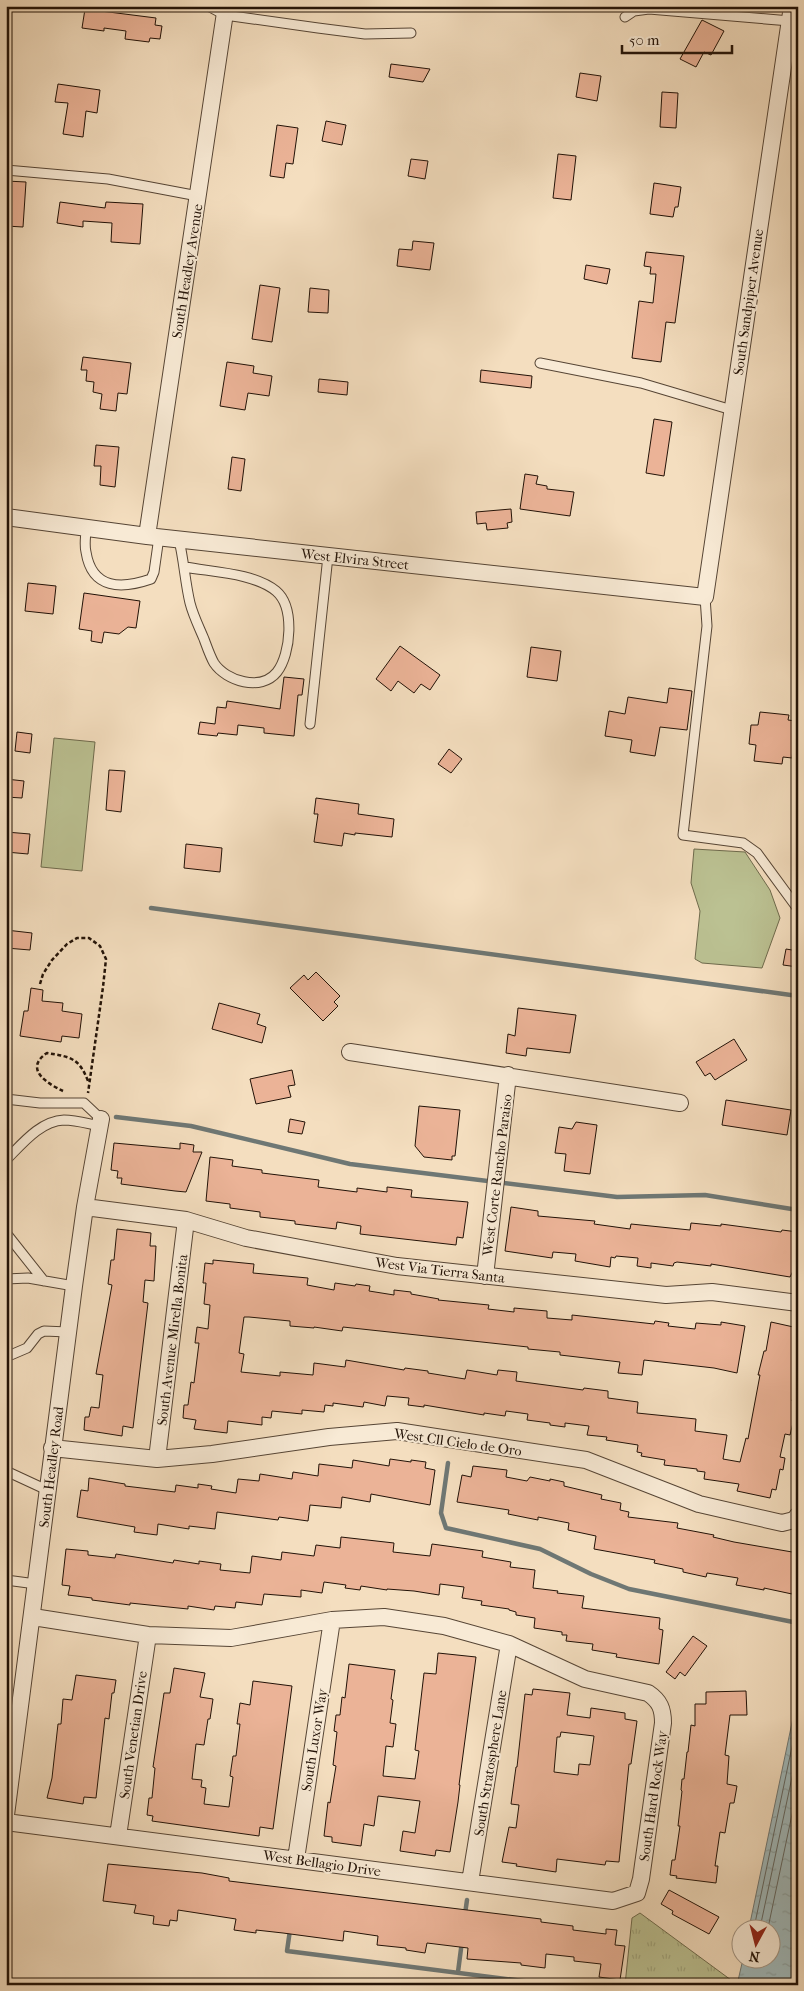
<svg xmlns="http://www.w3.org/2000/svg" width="804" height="1991" font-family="'IM FELL French Canon',serif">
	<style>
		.grass { fill: #bbc192; stroke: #6e6a4c }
		.park { fill: url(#park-tufts); stroke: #6e6a4c }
		.water { fill: url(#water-ripples); stroke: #6e7774 }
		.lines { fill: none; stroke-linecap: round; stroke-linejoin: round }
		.shore { stroke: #616662; stroke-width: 1 }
		.stream { stroke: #6e7774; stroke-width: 4.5 }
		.building { fill: #ebb397; stroke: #221207; fill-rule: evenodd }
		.lane-casing { stroke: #564535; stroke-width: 11 }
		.street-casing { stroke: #564535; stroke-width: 18 }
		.path { stroke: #221207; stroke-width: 2.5; stroke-dasharray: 4 2.5; stroke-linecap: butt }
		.lane { stroke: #f8ead5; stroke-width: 9 }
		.street { stroke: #f8ead5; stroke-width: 16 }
		.labels { text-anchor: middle; stroke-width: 4; stroke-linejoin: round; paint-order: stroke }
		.street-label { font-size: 14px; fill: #221207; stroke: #f8ead5 }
	</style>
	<defs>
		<pattern id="park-tufts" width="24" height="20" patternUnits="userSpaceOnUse" patternTransform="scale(1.25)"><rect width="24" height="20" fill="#bbc192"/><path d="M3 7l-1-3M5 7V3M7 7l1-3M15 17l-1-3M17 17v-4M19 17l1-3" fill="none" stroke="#a0a57c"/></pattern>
		<pattern id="water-ripples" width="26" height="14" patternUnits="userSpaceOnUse" patternTransform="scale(1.25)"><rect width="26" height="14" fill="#a0babc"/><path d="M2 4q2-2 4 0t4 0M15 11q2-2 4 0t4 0" fill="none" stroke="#8a9fa0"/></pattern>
	</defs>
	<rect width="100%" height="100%" fill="#f4debf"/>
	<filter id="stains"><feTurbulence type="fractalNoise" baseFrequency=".004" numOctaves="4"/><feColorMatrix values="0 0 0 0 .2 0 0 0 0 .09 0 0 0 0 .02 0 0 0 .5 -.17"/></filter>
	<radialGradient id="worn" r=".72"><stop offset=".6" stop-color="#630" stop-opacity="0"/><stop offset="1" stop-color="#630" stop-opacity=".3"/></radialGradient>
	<path class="grass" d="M54,738L95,742L82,871L41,867Z
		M694,849L745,852L770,890L780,918L762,968L702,963L695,959L700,911L691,883Z"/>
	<path class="park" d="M640,1913L731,1980L730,1985H625L632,1918Z"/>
	<path class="water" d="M798,1694V1985H737L743,1959L772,1958V1928H749Z"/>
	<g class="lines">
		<path class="shore" d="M754,1928L798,1718
			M760,1928L798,1749
			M768,1928L798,1786"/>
		<path class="stream" d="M151,908L798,996
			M116,1117L191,1126L350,1164L617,1197L705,1195L798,1210
			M448,1463L441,1513L446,1528L540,1549L591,1574L629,1589L798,1623
			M465,1914L467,1900
			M290,1930L287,1951L554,1985
			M458,1972L462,1941"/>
	</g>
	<path class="building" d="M85,9L156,18L155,25L162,26L160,39L150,38L149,42L125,39L126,31L104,28V31L82,28Z
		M702,20L724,31L711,55L704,52L696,67L680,59Z
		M391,64L430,69L423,82L389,77Z
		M580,73L601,76L597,101L576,97Z
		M58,84L100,90L97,113L86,111L83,137L63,134L68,103L55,102Z
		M662,92L678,93L676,128L660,127Z
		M326,121L346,125L342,145L322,141Z
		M277,125L298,128L293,164L286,163L284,178L270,176Z
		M558,154L576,156L571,200L553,198Z
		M411,159L428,161L425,179L408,176Z
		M6,181L26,182L23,227L6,226Z
		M654,183L681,187L678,207H675L673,217L650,214Z
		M60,202L105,208L106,202L143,204L140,244L111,242L112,223L83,221V227L57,223Z
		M413,241L434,243L430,270L397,266L399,249L412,250Z
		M646,252L684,256L675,323L666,322L661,362L632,358L639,301L653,303L656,274H650L651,267L644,266Z
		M586,265L610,269L607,284L584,279Z
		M260,285L280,288L272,342L252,339Z
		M310,288L329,290L328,313L308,312Z
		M83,357L131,363L127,394L118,393L116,411L100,409L102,394L93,392L94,382L86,381L87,370H81Z
		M227,362L254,366L253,373L272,376L269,396L248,393L245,410L220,406Z
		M481,370L532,376L531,388L480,382Z
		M319,379L348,382L347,395L318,392Z
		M654,419L672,422L664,476L646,473Z
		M96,445L119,447L115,487L100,485L101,466H94Z
		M232,457L245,459L241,491L228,489Z
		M525,474L538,476L536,484L547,486V489L574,492L570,516L520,509Z
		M511,509L512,522L507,523L508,528L487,530L486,523L477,524L476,512Z
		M28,583L56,586L53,614L25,611Z
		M84,593L140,601L136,628L128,627L119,634L104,632L102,643L91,641L92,631L79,629Z
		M400,646L440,675L430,690L421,684L414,693L398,681L391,691L376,679Z
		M531,647L561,651L557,681L527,677Z
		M284,677L304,679L302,695H298L294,736L264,733V728L238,725L237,735L218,733L217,736L198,734L200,722L215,724L217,707L226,708L227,701L280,709Z
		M669,688L692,691L687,730L660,727L655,756L630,752L632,740L605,736L609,711L625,714L628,697L667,703Z
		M760,712L789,715L788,720L796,721L792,758L783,757L782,764L754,761L756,745L749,744L751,725H758Z
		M17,732L32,734L30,753L15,751Z
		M449,749L462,759L451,773L438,764Z
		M109,770L125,771L121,812L106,810Z
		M6,779L24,781L22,798L6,797Z
		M316,798L359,804L358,814L394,819L392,837L355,833V835L344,833L342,846L314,842L318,814H314Z
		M6,832L30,834L28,854L6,852Z
		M186,844L222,848L220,872L184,868Z
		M6,930L32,933L30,950L6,948Z
		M786,949L798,951V967L783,965Z
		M316,972L340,996L334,1002L338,1006L323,1021L290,988L304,975L308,980Z
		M31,988L43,990L42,1001L63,1003L62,1011L82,1014L79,1038L62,1036L61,1042L20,1036L24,1011H28Z
		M219,1003L260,1014L257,1024L266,1027L262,1043L212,1029Z
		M518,1008L576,1015L570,1053L527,1048L526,1056L506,1053L508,1034L515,1036Z
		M734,1039L747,1060L715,1080L710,1073L705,1076L696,1062Z
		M292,1070L295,1085L288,1086L291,1097L256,1104L250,1079Z
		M726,1100L791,1110L787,1135L722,1125Z
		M419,1106L460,1110L455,1156H452V1160L424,1157L415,1146Z
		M290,1119L305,1122L302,1134L288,1132Z
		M576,1122L597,1125L590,1174L564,1171L566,1154L555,1153L559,1127L572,1129Z
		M114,1143L180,1149V1143L194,1145L193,1152H202L186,1192L175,1191L121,1184L122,1178H117L118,1171L111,1170Z
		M210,1157L233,1160L232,1166L262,1170V1173L319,1180L318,1187L357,1192V1188L387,1192V1187L412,1190L411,1197L468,1202L463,1238L457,1237L456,1245L360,1234L361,1226L337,1222L336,1229L295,1224V1221L260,1217V1212L230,1208V1204L206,1201Z
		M511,1207L538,1211V1216L595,1221L594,1224L630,1229L631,1224L690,1230L691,1223L721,1226V1224L781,1232L782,1230L798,1232V1271H793L790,1277L711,1264V1266L677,1262L674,1263L673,1266L651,1263V1268L637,1266L638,1258L616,1256L615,1258L611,1257L610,1267L575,1261L576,1254L553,1252L552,1258L505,1251Z
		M117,1229L151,1233L150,1246H156L154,1281L145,1280L143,1302L148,1303L133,1428L123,1426L122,1436L84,1430L85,1417H89L91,1407L99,1408L103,1375L96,1374L112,1285L108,1284L111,1260H114Z
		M213,1260L254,1264L253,1273L308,1278L307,1285L334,1290L335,1283L355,1286L356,1284L370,1286L369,1291L394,1295V1290L411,1292V1294L439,1299L438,1300L489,1305L488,1309L514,1312V1308L547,1311V1318L572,1320V1315L654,1324L655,1321L669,1323L668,1326L695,1329L696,1323L721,1325V1322L745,1326L737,1373L714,1368L644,1360L642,1375L618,1373L620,1362L560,1355V1352L528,1349V1347L343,1327L342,1331L314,1327V1328L290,1326V1321L249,1317H244L239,1353L244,1354L241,1372L280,1376V1372L313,1375L314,1363L345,1367L346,1360L404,1370L405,1368L428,1371V1373L465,1379L467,1370L497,1375L498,1370L517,1372L516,1381L583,1390L584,1388L608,1391V1398L638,1402L637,1413L696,1419L695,1431L727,1435L723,1459L740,1462L746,1438L748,1439L760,1375H758L764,1351H766L771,1322L798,1328V1378L792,1401L798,1402L790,1435L785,1434L780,1457L785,1458L783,1470L780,1469L776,1490L772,1489L770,1498L737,1491L739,1484L704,1479L705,1472L697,1471V1469L664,1465L665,1460L641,1456L642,1453L637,1452L638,1445L606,1440L607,1437L587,1435L589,1426L565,1423V1427L550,1425V1423L527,1420L528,1414L506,1411L505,1416L484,1413V1415L424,1405V1407L408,1405L409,1398L387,1396L385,1406L364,1402L363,1407L333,1403V1406L325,1405L324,1412L302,1410V1414L272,1411L271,1418L262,1417V1425L228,1421L227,1433L194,1429L196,1420L183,1418L184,1405H188L191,1382L194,1383L199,1343H195L197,1327L208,1329L210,1305L204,1304L206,1283H203L205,1263L213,1264Z
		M390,1459L411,1462V1460L426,1462L425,1468L435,1470L430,1505L371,1494L370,1502L342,1497L341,1508L310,1505L308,1521L279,1517L278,1520L217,1512L215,1529L189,1526V1529L158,1524L157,1535L134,1532L135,1527L77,1517L81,1490L88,1491L89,1478L125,1484V1486L175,1492L176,1485L198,1488V1484L212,1486L211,1489L236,1493L238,1479L259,1481L260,1474L292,1479L293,1472L318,1476L319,1464L352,1468L353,1460L389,1466Z
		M473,1466L507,1470L506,1477L527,1481L530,1477L550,1481V1479L564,1482V1486L602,1495L601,1499L621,1503L620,1510L629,1512L628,1517L678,1523L677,1528L714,1535L713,1537L734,1542L798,1553V1567L792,1594L764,1588V1590L736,1585L738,1578L707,1573L706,1577L683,1572V1569L654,1563L655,1560L594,1549L596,1536L568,1530L569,1523L538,1517V1520L508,1514L509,1510L457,1502L462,1475L471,1477Z
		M341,1537L394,1543L393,1552L430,1556L432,1544L483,1551L482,1557L511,1562L510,1567L535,1570L533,1588L558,1591L557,1593L584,1596L582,1608L660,1618L659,1629L663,1630L659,1664L616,1657L617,1654L592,1650L593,1644L566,1641L567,1635H562V1632L534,1628L535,1618L516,1615V1612L509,1610V1609L481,1605L482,1601L462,1598L464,1587L440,1584L439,1595L414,1591L387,1589V1590L361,1586L360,1590L345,1588L346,1585L324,1582L322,1593L301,1590V1597L264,1594L262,1605L236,1602L235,1608L215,1606L214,1610L188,1606V1609L130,1603V1605L92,1600V1598L68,1595L70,1586L62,1585L66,1549L88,1551V1555L115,1558L116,1554L173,1563L174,1560L199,1564V1561L221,1564L220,1570L250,1573L252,1556L281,1560L282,1552L314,1556L316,1545L340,1548Z
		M693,1636L707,1646L685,1676L680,1672L675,1679L666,1672Z
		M438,1653L476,1657L459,1785H460L458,1802L450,1852L436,1850L435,1856L400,1851L403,1831L415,1833L420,1801L378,1796L374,1826L364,1824L361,1846L332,1842V1837L324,1836L328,1802L330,1803L336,1766L333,1765L337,1732L334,1731L336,1715H340L342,1697L345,1698L349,1664L395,1670L391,1699L393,1700L390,1723L396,1724L393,1747L386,1746L383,1776L415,1779L419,1751L415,1750L424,1673L436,1674Z
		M174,1668L205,1673L200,1697L213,1699L210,1719H208L204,1745L196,1744L192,1779L202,1780L201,1787L206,1788L204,1804L229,1807L233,1777L230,1776L233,1756H236L240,1724H237L240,1703L250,1705L253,1681L292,1686L273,1829L260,1827L259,1836L152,1821L153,1816L147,1815L149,1798H152L155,1768L153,1767L164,1693H170Z
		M76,1675L116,1680L114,1693H112L109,1719L105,1718L96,1798L84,1797L83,1804L47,1798L52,1778L58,1724H61L63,1699L72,1700Z
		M533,1689L570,1693L567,1715L590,1718L591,1708L625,1713V1719L637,1721L631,1764H629L619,1862L606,1861L605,1865L557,1859L556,1872L516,1866L517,1864L502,1862L509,1827L516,1828L519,1805L511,1804L516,1767H517L525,1694L532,1695ZM561,1732L594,1736L590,1765L579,1764L578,1775L554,1772L557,1737H560Z
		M746,1691L747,1715H730L725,1755L729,1756L727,1784L737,1786L734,1803H730L725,1833L720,1832L715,1866H718L716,1883L676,1878L677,1876L670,1875L672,1860H675L680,1826H678L682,1791L681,1790L682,1779H684L687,1752H688L691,1725L695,1726V1704H706V1692Z
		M108,1864L202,1873L229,1878V1881L541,1919V1922L573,1926V1930L606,1934V1929L617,1930L615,1945L625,1946L620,1980L599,1977L601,1964L574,1961V1957L546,1954L545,1968L521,1965V1963L467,1959L468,1948L427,1943L425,1953L406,1950V1948L377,1945L378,1936L344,1931L343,1941L283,1933L256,1930V1933L234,1930L236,1919L178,1910L177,1921L170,1920L169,1926L153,1924L154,1916L134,1913L136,1905L103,1901Z
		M669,1890L719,1917L709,1934L672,1914L673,1911L661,1904Z"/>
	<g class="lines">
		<g class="lane-casing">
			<path id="lane" d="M208,6L225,15L318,28L365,34L411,33
				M625,17L634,11L649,9L790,21
				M6,170L108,179L198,196
				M540,363L641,383L732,410
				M86,528C86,536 84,544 86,552C92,590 122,589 151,579L154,572L159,537
				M179,540C184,561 185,582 190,603C193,615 199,627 204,639C207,647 210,656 214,663C226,681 261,692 277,672C291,654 295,607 276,591C254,573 212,572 185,567
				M705,597L707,626L683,835L743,843L757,853L798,909
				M310,724L328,556
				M6,1099L40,1103H84L101,1119
				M6,1160C22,1144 40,1121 64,1120C76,1120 89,1124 100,1126
				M6,1233L44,1281
				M6,1279L28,1278L74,1286
				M6,1357L27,1348L38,1334L44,1331L68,1332
				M6,1471L47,1490
				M6,1580L36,1584"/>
		</g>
		<g class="street-casing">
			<path id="street" d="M6,517L147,536L705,597L792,6
				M147,536L226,6
				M350,1052L680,1103
				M85,1207L186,1220L246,1238L397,1266L666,1295L712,1292L798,1303
				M485,1276L508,1075
				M52,1448L157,1459L212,1454L329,1437L397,1431L586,1460L699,1504L782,1523L794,1520L798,1515
				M157,1459L186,1220
				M6,1815L74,1286L85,1207L101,1119
				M6,1822L613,1901L637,1893L641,1879L663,1723C663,1709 660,1701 648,1693L585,1679L509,1644L444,1626L384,1617L332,1620L231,1638L148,1635L33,1617
				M118,1836L148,1635
				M296,1859L332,1620
				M470,1882L509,1644"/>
		</g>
		<path class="path" d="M40,984L43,974L52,960L67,944L77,938H89L100,946L106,959L103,987L88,1093
			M63,1091C48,1084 23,1069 47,1053C71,1057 79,1058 88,1081"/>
		<use href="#lane" class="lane"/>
		<use href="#street" class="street"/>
	</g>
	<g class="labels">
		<g class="street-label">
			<text transform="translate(187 271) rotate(-81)" y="5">South Headley Avenue</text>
			<text transform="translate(748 302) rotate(-82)" y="5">South Sandpiper Avenue</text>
			<text transform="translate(355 559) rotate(6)" y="5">West Elvira Street</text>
			<text transform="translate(497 1175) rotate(-83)" y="5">West Corte Rancho Paraiso</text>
			<text transform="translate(440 1270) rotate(7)" y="5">West Via Tierra Santa</text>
			<text transform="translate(172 1340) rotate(-83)" y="5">South Avenue Mirella Bonita</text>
			<text transform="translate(458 1442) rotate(8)" y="5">West Cll Cielo de Oro</text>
			<text transform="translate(51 1467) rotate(-83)" y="5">South Headley Road</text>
			<text transform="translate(133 1735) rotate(-82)" y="5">South Venetian Drive</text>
			<text transform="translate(314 1740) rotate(-81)" y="5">South Luxor Way</text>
			<text transform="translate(490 1763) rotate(-81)" y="5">South Stratosphere Lane</text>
			<text transform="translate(653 1796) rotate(-82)" y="5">South Hard Rock Way</text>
			<text transform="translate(322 1863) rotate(8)" y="5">West Bellagio Drive</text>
		</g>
	</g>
	<rect width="804" height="1991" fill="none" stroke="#f4debf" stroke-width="25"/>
	<rect x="8" y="8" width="789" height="1976" fill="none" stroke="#221207" stroke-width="2.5"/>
	<rect x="12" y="12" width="779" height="1966" fill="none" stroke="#221207"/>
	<g transform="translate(756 1944) rotate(187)"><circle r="24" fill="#f8ead5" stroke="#a29483"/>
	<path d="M0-4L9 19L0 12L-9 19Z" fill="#8f2418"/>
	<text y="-8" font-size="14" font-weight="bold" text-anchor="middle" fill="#221207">N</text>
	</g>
	<path d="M622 45v8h110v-8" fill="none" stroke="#221207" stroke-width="2.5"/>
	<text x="629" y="45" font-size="15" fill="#221207" stroke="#f8ead5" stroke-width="4" paint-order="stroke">50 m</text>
	<rect width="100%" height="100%" filter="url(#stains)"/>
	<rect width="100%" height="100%" fill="url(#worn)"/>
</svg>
